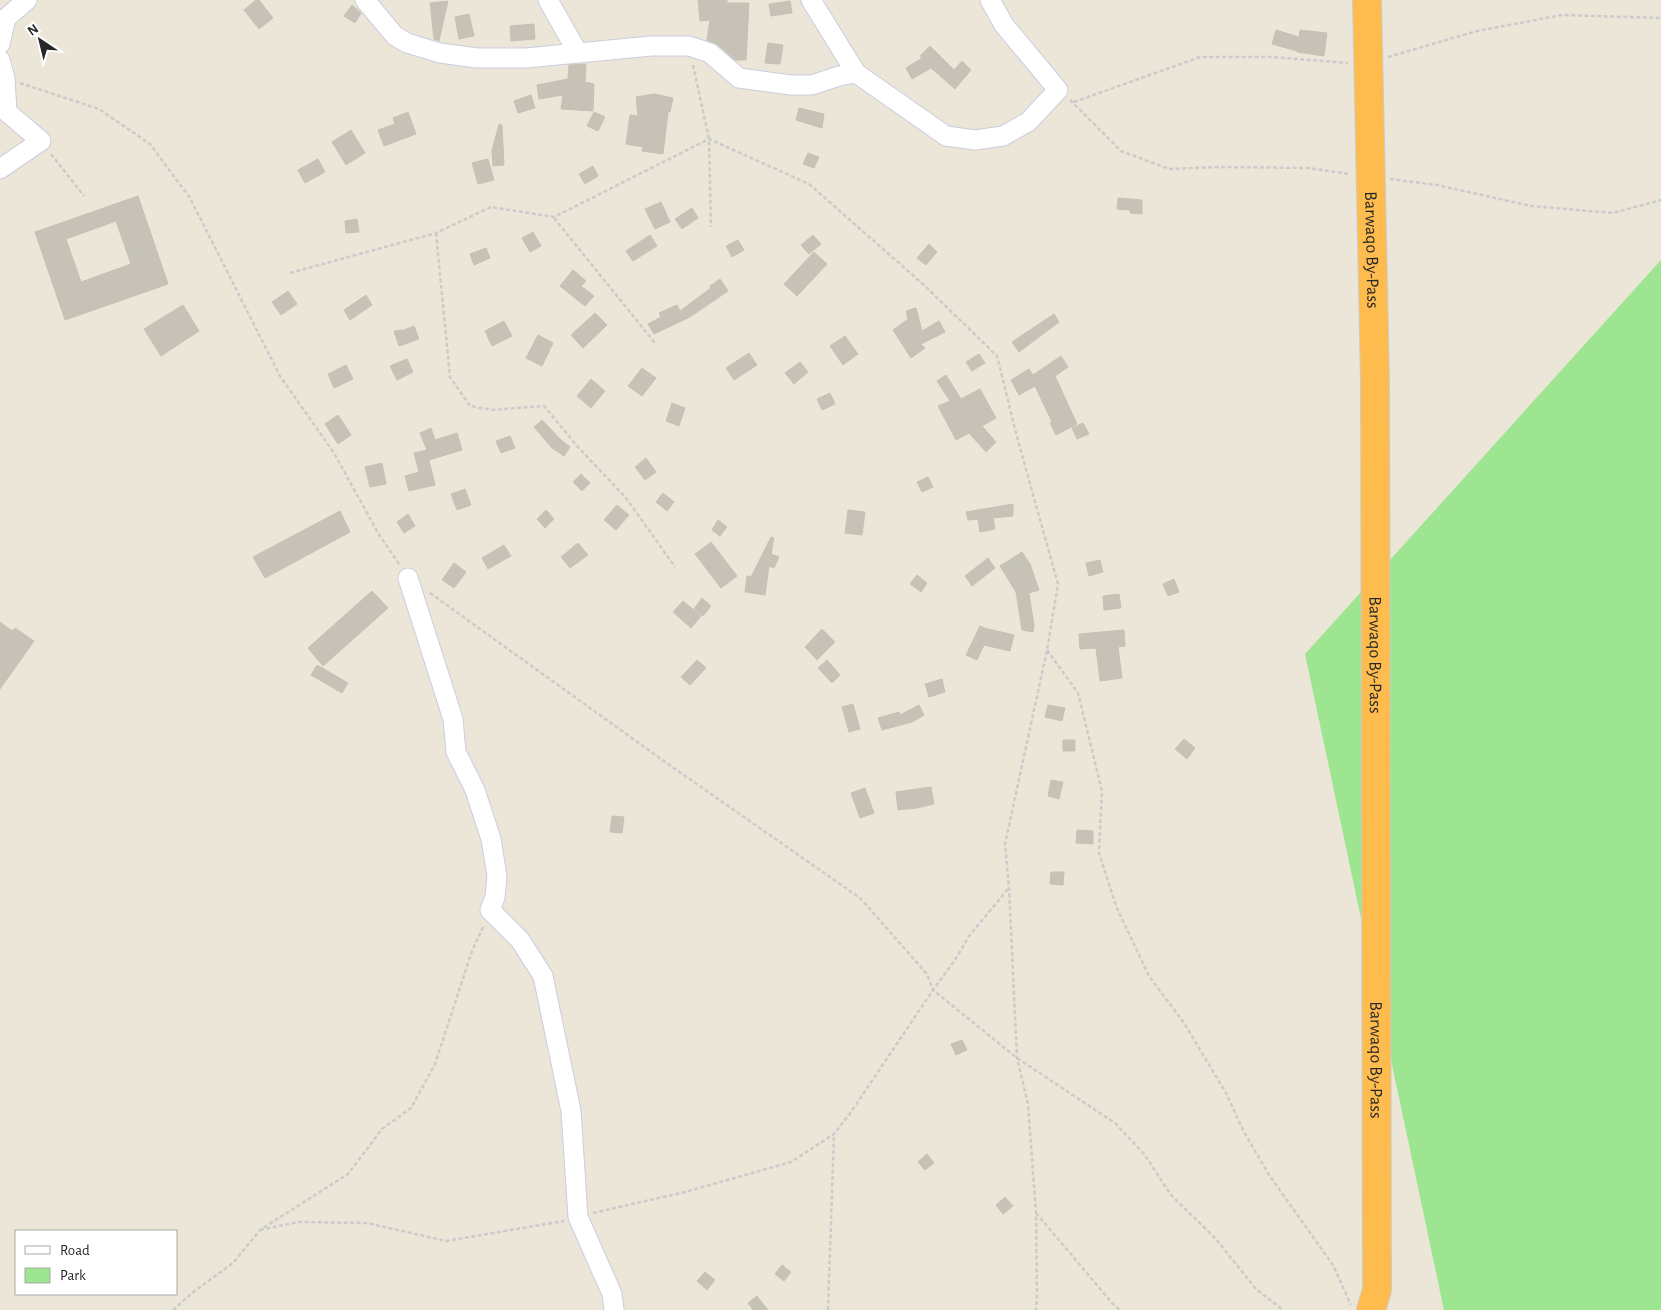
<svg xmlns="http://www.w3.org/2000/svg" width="1661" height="1310" font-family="'Alegreya Sans',sans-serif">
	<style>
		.green { fill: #9de590 }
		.building { fill: #c6c2b7; stroke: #c6c2b1; fill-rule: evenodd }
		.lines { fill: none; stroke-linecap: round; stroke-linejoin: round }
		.minor-casing { stroke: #cccce1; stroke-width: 21 }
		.highway-casing { stroke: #cbcbcb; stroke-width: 30 }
		.path { stroke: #cbcbcb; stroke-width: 2.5; stroke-dasharray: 4 2.5; stroke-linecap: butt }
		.minor { stroke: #fff; stroke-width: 19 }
		.highway { stroke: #ffbc4e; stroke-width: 28 }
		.labels { text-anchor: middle; stroke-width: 4; stroke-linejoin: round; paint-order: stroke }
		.street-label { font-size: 18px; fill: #272727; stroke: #fff }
	</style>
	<rect width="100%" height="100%" fill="#ebe6d7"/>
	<path class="green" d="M1661,260V1310H1444L1305,654Z"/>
	<path class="building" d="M256,0H259L273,18L259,29L244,10Z
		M698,0H727V3H749L746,60H735L717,44L707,40L710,20L700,21Z
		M448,1L439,41L434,39L430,3Z
		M790,1L792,13L771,16L769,4Z
		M352,5L361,13L355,23L344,16Z
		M469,14L474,36L459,39L455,17Z
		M534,24L535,39L511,41L510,26Z
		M1276,30L1299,37L1300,30L1327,33L1324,56L1297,52V51L1272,44Z
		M768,43L783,45L780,64L765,63Z
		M930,46L954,70L962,61L971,70L955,89L931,68L912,79L906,68L922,58L920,56Z
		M586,64L585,82L594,84L593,111L561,109L563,95L539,99L537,85L568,79L569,65Z
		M654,94L673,98L670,112H668L663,154L642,151L643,147L626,144L630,115L638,116L636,97Z
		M531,95L535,108L518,113L514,101Z
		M799,108L824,114L822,128L796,120Z
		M408,112L416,134L384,146L378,130L395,124L393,118Z
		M594,112L605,117L598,131L587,126Z
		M499,124L502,125L504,165L493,166L492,151Z
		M351,130L365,153L346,165L332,142Z
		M808,153L819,157L814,168L803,164Z
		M318,159L325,172L305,183L298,170Z
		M488,159L494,180L478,184L472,163Z
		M593,166L598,176L585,184L579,174Z
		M138,196L168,284L65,320L35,232ZM116,221L131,264L81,282L66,239Z
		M1118,198L1142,200V214L1130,213V210L1117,209Z
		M661,202L670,222L655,229L645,209Z
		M692,208L698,218L682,229L675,219Z
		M357,219L359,232L346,233L345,221Z
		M533,232L541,246L530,252L522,238Z
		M650,235L657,246L633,261L626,251Z
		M813,235L821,244L809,254L801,245Z
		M738,240L744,250L732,257L726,246Z
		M929,244L937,252L926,265L917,258Z
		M486,248L490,258L474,265L470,254Z
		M814,252L827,264L797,296L784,284Z
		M573,270L586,281L581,286L594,296L585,306L560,286Z
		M720,279L728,291L690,317L654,334L648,324L661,317L659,313L677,305L680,311L711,288L710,286Z
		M288,291L297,304L281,315L272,302Z
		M366,295L372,305L350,320L344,310Z
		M183,305L199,331L161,356L144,329Z
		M916,308L922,331L939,321L945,332L921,344L925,348L911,358L893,330L908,319L906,311Z
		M595,313L607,325L583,348L571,335Z
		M1054,314L1059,322L1019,352L1012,342Z
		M504,321L512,336L492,346L485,331Z
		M414,326L419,339L399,346L394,331L404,330Z
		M538,335L553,343L542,366L526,358Z
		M845,336L858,354L843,365L830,346Z
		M749,353L757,365L734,380L726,368Z
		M979,354L985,363L972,371L966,362Z
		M1061,356L1068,367L1055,376L1077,424L1056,435L1050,423L1052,422L1035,386L1019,395L1011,380L1029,369L1033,375Z
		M407,359L413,372L397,380L390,366Z
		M800,362L808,372L794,384L785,373Z
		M346,365L353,379L334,388L328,374Z
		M642,368L656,378L642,396L628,386Z
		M946,375L961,399L980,389L996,418L982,426L996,442L986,452L969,433L956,440L938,406L950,401L937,381Z
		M591,379L605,391L591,408L577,396Z
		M830,393L835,404L822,410L817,399Z
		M672,403L685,408L679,426L666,421Z
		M338,415L351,435L338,444L325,424Z
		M542,420L561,440L570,447L564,456L552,448L534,427Z
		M1083,423L1089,434L1077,439L1072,428Z
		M431,428L435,440L457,433L462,450L429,460L435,485L409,491L405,476L419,472L414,453L427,450L420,433Z
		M510,436L515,448L501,453L496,441Z
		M646,458L656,472L645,480L635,467Z
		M382,463L386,484L370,487L365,467Z
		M581,474L590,483L582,491L573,482Z
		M928,477L933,487L922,492L917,482Z
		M465,489L471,505L457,510L451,494Z
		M663,493L674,502L667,511L656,502Z
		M1013,504V516L993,518L995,529L980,532L978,519L968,520L966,512Z
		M617,505L629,515L616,530L604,520Z
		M546,510L554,519L545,528L537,519Z
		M848,510L865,512L862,535L845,533Z
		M340,511L350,532L265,578L253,557Z
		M408,514L415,526L404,533L397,522Z
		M718,520L727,527L720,536L712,530Z
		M771,537L774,538L771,554L779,557L774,568L769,566L765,595L745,592L747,576L751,577Z
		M711,542L737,576L721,588L695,554Z
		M578,543L588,555L570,568L561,557Z
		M504,545L511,556L488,569L482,558Z
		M1022,552L1030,564L1039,590L1029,593L1034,626L1033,632L1022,630L1016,592L1000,566Z
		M988,558L995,568L972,586L965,576Z
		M1100,560L1103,572L1089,576L1086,563Z
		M454,563L466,572L454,588L442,580Z
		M917,575L927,583L921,592L910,584Z
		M1174,579L1179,592L1168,596L1163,584Z
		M372,591L388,608L323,666L308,648Z
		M1119,594L1121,608L1104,610L1103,596Z
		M702,598L711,606L703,616L694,609Z
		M683,601L701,616L691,628L673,612Z
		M0,622L12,631L15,628L34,641L0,689Z
		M980,626L984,628L1014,635L1010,651L984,645L977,660L966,655Z
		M822,629L835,642L817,660L805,647Z
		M1124,630L1125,646L1118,647L1122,678L1100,681L1096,648L1080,649L1079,634Z
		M697,660L706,668L690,685L681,677Z
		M827,660L840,675L832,683L818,668Z
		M317,665L348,683L342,693L311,675Z
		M942,679L945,692L929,697L925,684Z
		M853,704L860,729L849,732L842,707Z
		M919,705L924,715L912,722L882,730L878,718L899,712L900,715Z
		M1048,705L1065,708L1062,721L1045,717Z
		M1184,739L1195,748L1187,759L1175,749Z
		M1063,740H1075V751H1063Z
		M1051,780L1063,782L1059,799L1048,796Z
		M931,787L934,804L917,808L898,810L896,792Z
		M865,788L874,813L860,818L851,793Z
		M612,816L624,817L622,833L610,832Z
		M1077,830L1093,831V844L1076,843Z
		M1051,872H1064L1063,885L1050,884Z
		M962,1040L967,1050L956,1055L951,1044Z
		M927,1154L934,1163L925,1170L918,1162Z
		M1005,1197L1013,1206L1003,1214L996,1205Z
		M782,1265L791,1272L784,1281L775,1274Z
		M705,1272L715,1280L707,1290L697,1281Z
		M757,1296L768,1310H753L748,1303Z"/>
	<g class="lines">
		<g class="minor-casing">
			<path id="minor" d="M365,0L395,36L407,43L440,53L477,58H526L651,46H689L710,53L739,78L791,85H812L839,76L856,73L946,136L975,140L1003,136L1028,122L1058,90L1004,25L990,0
				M548,0L578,53
				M811,0L856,73
				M0,44L6,18L27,0
				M0,60L5,78L7,112L41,141L0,169
				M408,578L453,719L456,752L475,790L491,839L497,876L495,897L490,910L520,940L543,976L571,1111L578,1217L612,1294L614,1310"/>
		</g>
		<g class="highway-casing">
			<g id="highway">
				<path id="s1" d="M1367,0L1375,382L1377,1290L1371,1310"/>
			</g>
		</g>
		<path class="path" d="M1388,57L1477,31L1562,15L1661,18
			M693,65L709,139L711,227
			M20,83L99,109L150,144L190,198L280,376L334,453L378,533L399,564
			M1070,100L1121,151L1169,169L1221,167L1308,168L1350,174
			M1074,102L1200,57H1271L1348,63
			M51,154L84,196
			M1390,179L1437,185L1531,206L1613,213L1661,200
			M554,218L655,343
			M436,233L450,377L470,406L493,410L544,406L578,447L626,498L675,567
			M290,273L436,233L491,207L554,217L709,139L809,184L925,286L997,356L1017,437L1058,584L1047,650L1005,844L1009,888L1017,1058L1028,1104L1036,1213L1037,1296L1036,1310
			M430,593L668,764L860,898L927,974L933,990L1017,1058L1115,1123L1144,1154L1171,1195L1215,1238L1256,1289L1283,1310
			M1047,650L1078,693L1102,791L1099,853L1116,906L1149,976L1184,1023L1226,1093L1244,1132L1269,1175L1333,1265L1351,1305
			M593,1213L685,1192L791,1162L834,1134L851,1112L933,990L955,960L969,936L1008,889
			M1036,1213L1113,1304L1120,1310
			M260,1230L298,1222L367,1223L446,1241L564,1221
			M173,1310L192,1293L233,1263L260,1230L348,1174L382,1129L411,1108L435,1064L472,951L484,925
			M828,1310L834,1134"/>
		<use href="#minor" class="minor"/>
		<use href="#highway" class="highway"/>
	</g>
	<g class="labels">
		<g class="street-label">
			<text dy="6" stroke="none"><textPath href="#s1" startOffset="250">Barwaqo By-Pass</textPath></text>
			<text dy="6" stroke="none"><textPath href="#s1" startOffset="655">Barwaqo By-Pass</textPath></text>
			<text dy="6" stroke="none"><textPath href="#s1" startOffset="1060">Barwaqo By-Pass</textPath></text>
		</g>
	</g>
	<rect x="15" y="1230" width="162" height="65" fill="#ffffff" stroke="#a9a9a9"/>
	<rect x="25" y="1246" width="25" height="8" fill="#ffffff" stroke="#a9a9a9"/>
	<text x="60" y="1255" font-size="15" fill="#272727">Road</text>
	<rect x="25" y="1268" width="25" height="15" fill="#9de590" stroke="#a9a9a9"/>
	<text x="60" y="1280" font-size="15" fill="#272727">Park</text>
	<g transform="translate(40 40) rotate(325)" stroke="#ffffff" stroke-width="4" paint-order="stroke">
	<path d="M0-4L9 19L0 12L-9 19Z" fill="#272727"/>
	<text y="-8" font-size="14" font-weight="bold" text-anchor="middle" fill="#272727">N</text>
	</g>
</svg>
